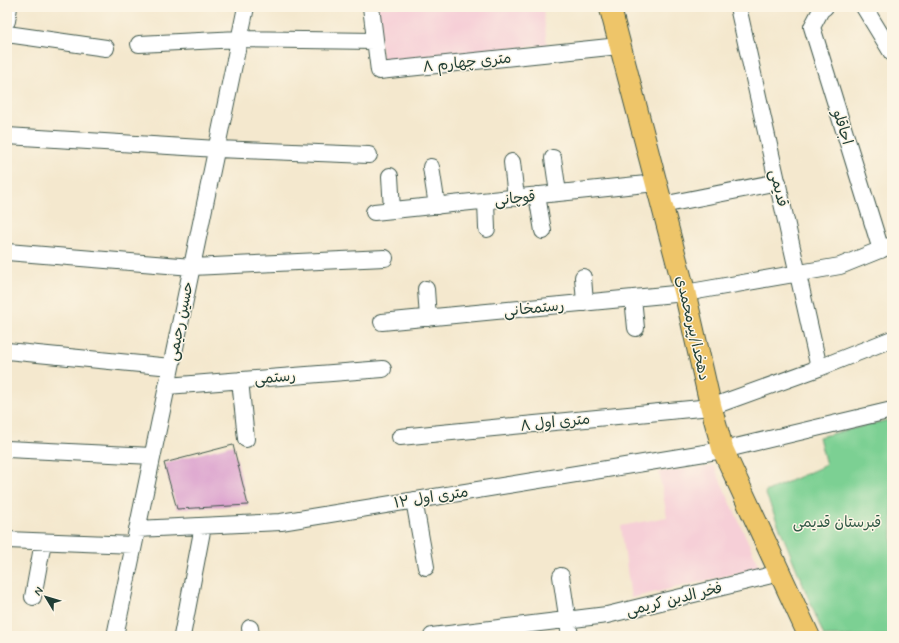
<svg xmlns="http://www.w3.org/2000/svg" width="899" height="643" font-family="Mynerve,'Playpen Sans Arabic',sans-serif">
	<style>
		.built { fill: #f6cfd7 }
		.green { fill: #7cd093; stroke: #4e8664 }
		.building { fill: #da9ecd }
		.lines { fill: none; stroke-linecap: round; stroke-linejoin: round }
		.minor-casing { stroke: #3f574b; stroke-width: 18 }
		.major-casing { stroke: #3f574b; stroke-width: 23 }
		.minor { stroke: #fff; stroke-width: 16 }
		.major { stroke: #eec569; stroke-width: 21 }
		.labels { text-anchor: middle; stroke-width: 3; stroke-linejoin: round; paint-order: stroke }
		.street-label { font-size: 15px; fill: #1f3d34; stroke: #fcf5e5 }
		.park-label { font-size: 15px; fill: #325a47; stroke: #fcf5e5 }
	</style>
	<rect width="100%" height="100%" fill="#fcf5e5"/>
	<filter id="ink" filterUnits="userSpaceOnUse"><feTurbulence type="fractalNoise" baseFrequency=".025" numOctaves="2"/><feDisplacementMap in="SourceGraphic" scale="8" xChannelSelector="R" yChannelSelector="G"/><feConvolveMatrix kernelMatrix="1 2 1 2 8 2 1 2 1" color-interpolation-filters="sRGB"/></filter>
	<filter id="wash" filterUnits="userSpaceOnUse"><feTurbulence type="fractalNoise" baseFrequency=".012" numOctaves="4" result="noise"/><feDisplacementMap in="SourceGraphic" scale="16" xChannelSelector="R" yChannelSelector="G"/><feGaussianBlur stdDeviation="0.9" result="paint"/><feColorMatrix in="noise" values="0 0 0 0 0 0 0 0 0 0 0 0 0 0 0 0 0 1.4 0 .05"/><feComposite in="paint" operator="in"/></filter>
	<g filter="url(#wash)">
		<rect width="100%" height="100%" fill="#f4e8ce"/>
		<path class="built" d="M377,7H543L547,45L382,61Z
			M714,466L760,568L631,598L621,526L667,517L659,472Z"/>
		<path class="green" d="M892,419V636H824L765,492L826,465L819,437Z"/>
		<g id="blocks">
			<path class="building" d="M233,445L248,505L177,509L164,463Z"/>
		</g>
	</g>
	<g filter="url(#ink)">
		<use href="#blocks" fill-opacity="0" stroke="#3f574b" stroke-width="1"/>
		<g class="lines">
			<g class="minor-casing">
				<path id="minor" d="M371,7L379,71L619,46
					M738,7L819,368
					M825,7L821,10L812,27L881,250
					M864,7L892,53
					M7,21L9,7
					M7,34L106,48
					M139,44L239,39L375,41
					M7,136L217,149L369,155
					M553,158L558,193
					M512,162L516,198
					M431,167L437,206
					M390,176L392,210
					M537,195L543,231
					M486,201L487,229
					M662,205L778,182
					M374,212L656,183
					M7,252L192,267L385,258
					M583,277L585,303
					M426,289L428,318
					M633,298L636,328
					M382,322L685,293L840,266L892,245
					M7,351L171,367
					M240,380L246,439
					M167,386L383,369
					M400,437L711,407L819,368L892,339
					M7,449L152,456
					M414,500L426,567
					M137,529L281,522L723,450L892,410
					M7,540L134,545
					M561,576L570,636
					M33,597L43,542
					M250,628L251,636
					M115,636L246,7
					M182,636L203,526
					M432,636L607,615L780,573"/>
			</g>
			<g class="major-casing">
				<path id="major" d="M610,7L685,293L711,407L723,450L809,636"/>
			</g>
			<use href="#minor" class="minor"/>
			<use href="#major" class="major"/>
		</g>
	</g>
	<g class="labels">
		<g class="street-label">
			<text transform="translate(467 62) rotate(-6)" y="5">۸ متری چهارم</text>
			<text transform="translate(843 127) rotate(73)" y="5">اجاقلو</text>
			<text transform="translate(779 188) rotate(77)" y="5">قدیمی</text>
			<text transform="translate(515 198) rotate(-6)" y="5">قوچانی</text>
			<text transform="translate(534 308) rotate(-6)" y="5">رستمخانی</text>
			<text transform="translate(180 321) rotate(-78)" y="5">حسین رحیمی</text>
			<text transform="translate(693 328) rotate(77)" y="5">دهخدا/پیرمحمدی</text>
			<text transform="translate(275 377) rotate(-5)" y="5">رستمی</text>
			<text transform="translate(555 422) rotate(-6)" y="5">۸ متری اول</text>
			<text transform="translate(431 497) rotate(-9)" y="5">۱۲ متری اول</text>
			<text transform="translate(674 599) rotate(-14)" y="5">فخر الدین کریمی</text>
		</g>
		<g class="park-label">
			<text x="837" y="527">قبرستان قدیمى</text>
		</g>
	</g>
	<rect width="899" height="643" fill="none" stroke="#fcf5e5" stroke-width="24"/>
	<g transform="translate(46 597) rotate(308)" stroke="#fcf5e5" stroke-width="3" paint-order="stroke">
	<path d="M0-3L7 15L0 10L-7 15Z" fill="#1f3d34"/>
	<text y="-6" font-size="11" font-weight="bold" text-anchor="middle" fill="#1f3d34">N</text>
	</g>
</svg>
